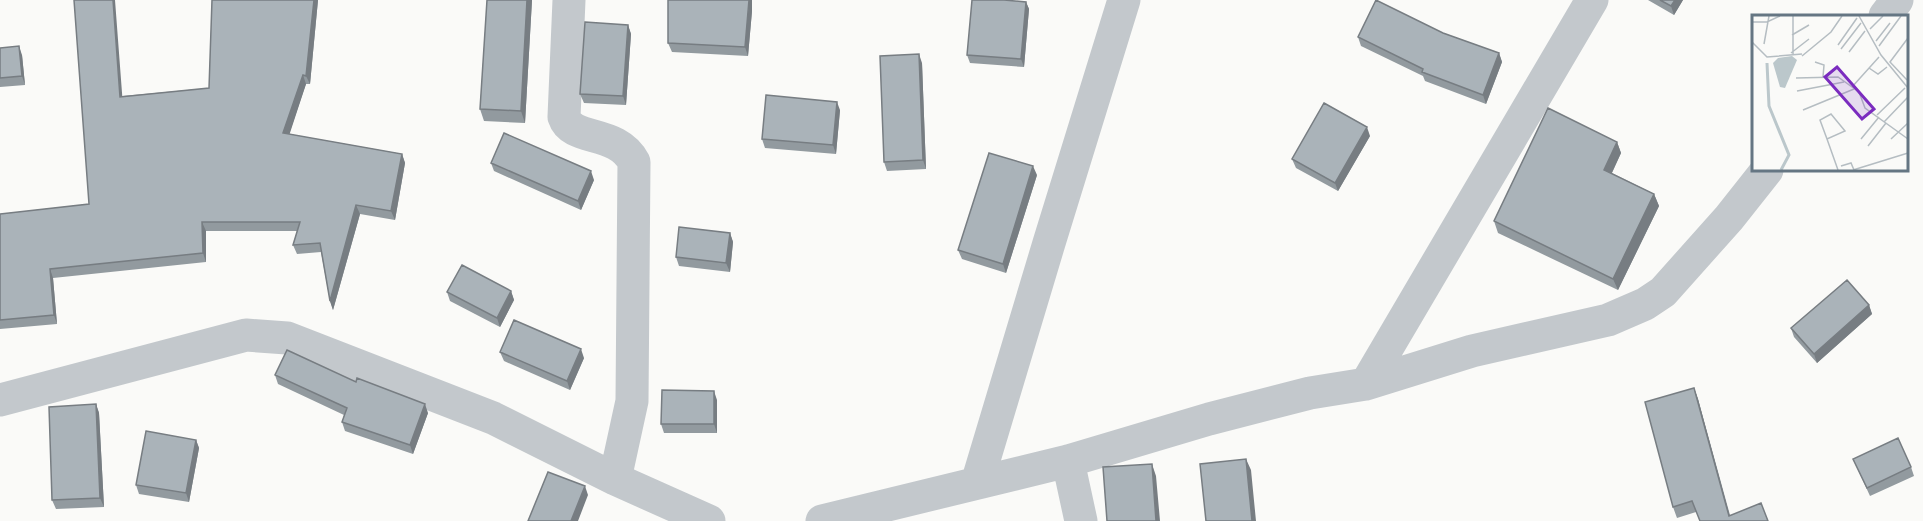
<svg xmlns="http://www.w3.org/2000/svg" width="1923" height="521" font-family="'IBM Plex Sans',sans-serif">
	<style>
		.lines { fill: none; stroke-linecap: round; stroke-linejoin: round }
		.minor { stroke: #c3c8cc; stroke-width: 33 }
		.wall { fill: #929a9f }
		.shaded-wall { fill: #777d82 }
		.building { fill: #aab3b9; stroke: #777d82; stroke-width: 1.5 }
		.inset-river { fill: none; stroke: #bbc7cb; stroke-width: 3 }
		.inset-road { fill: none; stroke: #b5bdc2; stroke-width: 1.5 }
		.view { fill: #7b2cbf; fill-opacity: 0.15; stroke: #7b2cbf; stroke-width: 3 }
		.inset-edge { fill: none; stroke: #657683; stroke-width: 3 }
	</style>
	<rect width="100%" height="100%" fill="#fafaf8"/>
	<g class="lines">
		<path class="minor" d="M569,0L564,117C572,142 617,129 634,162L632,401L615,479
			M1885,16L1897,0
			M1366,384L1592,0
			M0,400L246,335L287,338L493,418L615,479L709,521
			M1068,461L1081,521
			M977,483L1049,243L1124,0
			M822,521L1068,461L1209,419L1310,393L1366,384L1472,351L1608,320L1645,304L1663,292L1729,218L1767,170"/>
	</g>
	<path class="wall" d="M212,0H318L310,84H306L289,134L402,154L405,163L395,220L360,214L333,310L330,301L321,252L297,254L293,245L297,231H206V262L53,278L57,324L0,329V214L89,204L122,96L209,88Z
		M487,0H532L525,123L484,121L480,109Z
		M1648,0H1683L1674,15Z
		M1026,2L1029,9L1024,67L970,63L967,55Z
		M752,11L748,56L672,52L668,43Z
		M628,25L631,34L626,105L584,103L580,94Z
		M1443,33L1499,53L1502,62L1486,104L1425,81L1423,76L1361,46L1358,37Z
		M0,48L22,55L25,85L0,87Z
		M922,63L926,169L887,171L884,162Z
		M840,110L836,154L765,148L762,139Z
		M1370,136L1338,191L1296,168L1292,159Z
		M1617,142L1621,153L1612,173L1654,194L1659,206L1618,290L1498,233L1494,221Z
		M491,163L594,180L581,210L494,171Z
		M1037,175L1006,273L962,259L958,250Z
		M730,233L733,242L730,272L679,266L676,257Z
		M511,291L514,300L500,327L450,301L447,292Z
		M1869,305L1872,314L1817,363L1794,337L1791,328Z
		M500,352L584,358L570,390L504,361Z
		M275,375L428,413L413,454L345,431L342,422L344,415L278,384Z
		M1694,388L1698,399L1730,515L1768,521L1696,512L1677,518L1673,507Z
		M717,400V433H664L661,424Z
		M96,404L99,413L104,507L56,509L52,500Z
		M196,440L199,448L189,502L139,494L136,485Z
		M1853,459L1911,467L1914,476L1870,496Z"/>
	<path class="shaded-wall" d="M113,0H115L123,106L120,97Z
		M314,0H318L310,84L306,76Z
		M527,0H532L525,123L521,111Z
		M749,0H752V11L748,56L745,47Z
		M1675,0H1683L1674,15L1671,6Z
		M1026,2L1029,9L1024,67L1021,59Z
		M628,25L631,34L626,105L623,96Z
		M19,46L22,55L25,85L22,76Z
		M1499,53L1502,62L1486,104L1483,95Z
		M919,54L922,63L926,169L923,160Z
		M303,75L306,84L287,142L283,133Z
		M837,102L840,110L836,154L833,145Z
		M1367,127L1370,136L1338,191L1335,183Z
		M1617,142L1621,153L1608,181L1604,170Z
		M402,154L405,163L395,220L391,211Z
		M1033,166L1037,175L1006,273L1003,264Z
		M591,171L594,180L581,210L578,201Z
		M1654,194L1659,206L1618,290L1613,279Z
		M356,205L360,214L333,310L330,301Z
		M202,222L206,231V262L203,253Z
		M730,233L733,242L730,272L726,263Z
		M50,269L53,278L57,324L54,315Z
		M511,291L514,300L500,327L497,318Z
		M1869,305L1872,314L1817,363L1814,354Z
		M581,349L584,358L570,390L567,381Z
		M1694,388L1698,399L1731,521L1729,516Z
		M714,391L717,400V433L714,424Z
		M96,404L99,413L104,507L100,498Z
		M425,404L428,413L413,454L410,445Z
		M196,440L199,448L189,502L186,493Z
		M1246,459L1251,470L1256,521H1252Z
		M1152,464L1156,476L1160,521H1156Z
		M585,486L588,495L578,521H571Z"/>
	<path class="building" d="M74,0H113L120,97L209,88L212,0H314L306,76L303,75L283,133L402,154L391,211L356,205L330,301L320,243L293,245L300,222H202L203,253L50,269L54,315L0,320V214L89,204Z
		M487,0H527L521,111L480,109Z
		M668,0H749L745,47L668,43Z
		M972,0H1004L1026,2L1021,59L967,55Z
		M1376,0L1443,33L1499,53L1483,95L1422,72L1423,69L1358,37Z
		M1660,0H1675L1671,6Z
		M585,22L628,25L623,96L580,94Z
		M19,46L22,76L0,78V48Z
		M919,54L923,160L884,162L880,56Z
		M766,95L837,102L833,145L762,139Z
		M1324,103L1367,127L1335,183L1292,159Z
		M1548,108L1617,142L1604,170L1654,194L1613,279L1494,221Z
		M504,133L591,171L578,201L491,163Z
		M989,153L1033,166L1003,264L958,250Z
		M679,227L730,233L726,263L676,257Z
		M462,265L511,291L497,318L447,292Z
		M1847,280L1869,305L1814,354L1791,328Z
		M514,320L581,349L567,381L500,352Z
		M287,350L356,382L357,378L425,404L410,445L342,422L347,408L275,375Z
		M1694,388L1729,516L1761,503L1768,521H1700L1692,501L1673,507L1645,402Z
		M662,390L714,391V424H661Z
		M96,404L100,498L52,500L49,407Z
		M146,431L196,440L186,493L136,485Z
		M1898,438L1911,467L1867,488L1853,459Z
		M1246,459L1252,521H1206L1200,464Z
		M1152,464L1156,521H1107L1103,467Z
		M548,472L585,486L571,521H528Z"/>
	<g transform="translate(1752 15)">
		<rect width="156" height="156" fill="#fafaf8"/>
		<path d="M40,41L45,45L33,73L28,72L21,48L26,43Z" fill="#bbc7cb"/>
		<path class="inset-river" d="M15,48L17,91L37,140L29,155"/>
		<path class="inset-road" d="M107,1L129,40L156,73M0,7H15L28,1M118,14L131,1M40,20L57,10M124,26L138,8M0,27L15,42L50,39M12,29L17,1M86,30L105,3M127,31L149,1M89,34L109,8M97,37L113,16M39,38L57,24M41,39V1M50,41L79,17L90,1M63,47L72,50L71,62M117,53L126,59L135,52M44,63L86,62L107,77L113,93L156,124M155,65L138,47L156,23M100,72L127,42M45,76L92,67M51,95L102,74M79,99L93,116L75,124L68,105ZM125,100L153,73M132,107L156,82M75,124L86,155M109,124L127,102M139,124L156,108M116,131L134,108M89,151L99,148L102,155M101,155L156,138"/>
		<path class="view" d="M85,52L122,94L110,104L73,62Z"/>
		<rect width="156" height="156" class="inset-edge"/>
	</g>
</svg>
